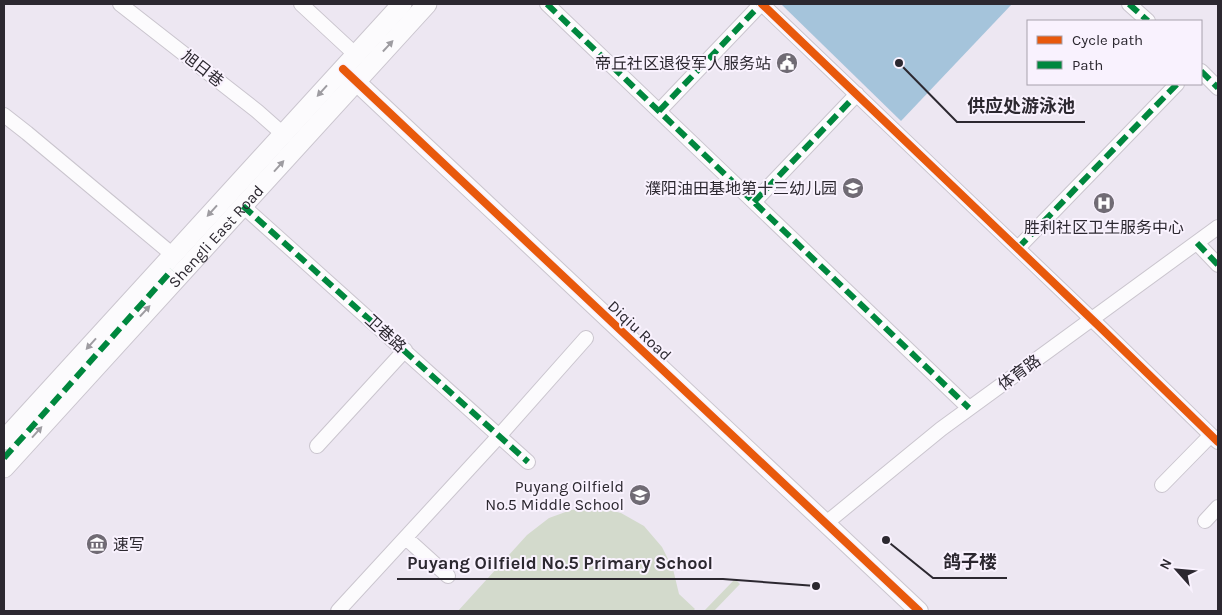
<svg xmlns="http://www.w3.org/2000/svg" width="1222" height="615" font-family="Karla,'Noto Sans SC',sans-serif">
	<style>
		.green { fill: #d3dacc }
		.water { fill: #a5c4db }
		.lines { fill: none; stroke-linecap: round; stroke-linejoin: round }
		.minor-casing { stroke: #cac5ce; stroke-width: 16 }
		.tertiary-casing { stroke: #cac5ce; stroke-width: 20 }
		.secondary-casing { stroke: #cac5ce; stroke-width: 21 }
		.minor { stroke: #fcfbfd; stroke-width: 14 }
		.tertiary { stroke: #fcfbfd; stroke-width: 18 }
		.secondary { stroke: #fcfbfd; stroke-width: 19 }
		.quiet { stroke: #00873e; stroke-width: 6; stroke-dasharray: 12 6; stroke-linecap: butt }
		.cycleway-casing { stroke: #f9f2fe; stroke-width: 11 }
		.cycleway { stroke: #e8590c; stroke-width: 8 }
		.oneway { fill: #9e9ca1 }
		.labels { text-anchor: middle; stroke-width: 4; stroke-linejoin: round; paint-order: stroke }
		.poi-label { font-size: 16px; fill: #2c2830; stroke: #f9f2fe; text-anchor: end }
		.street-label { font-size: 16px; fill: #2c2830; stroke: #f9f2fe }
		.leader { fill: none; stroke: #2c2830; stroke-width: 2 }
		.callout-dot { fill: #2c2830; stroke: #f9f2fe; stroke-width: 2 }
		.callout-label { font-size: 18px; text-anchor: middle; font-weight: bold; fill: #2c2830; stroke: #f9f2fe; stroke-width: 4; stroke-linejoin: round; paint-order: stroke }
	</style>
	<rect width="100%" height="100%" fill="#ede7f2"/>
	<path class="green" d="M597,507L621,513L644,526L662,547L673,569L679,594L695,609L693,611H458L527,535L549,518L571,510Z
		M735,579L740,584L714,611H704Z"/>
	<path class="water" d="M781,4H1012L901,121Z"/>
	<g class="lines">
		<g class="minor-casing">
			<path id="minor" d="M120,4L257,111L283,134
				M301,4L356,55
				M547,4L969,408
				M762,4L1102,329L1218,442
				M1129,4L1148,21
				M1201,71L1218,88
				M659,111L761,4
				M4,115L27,133L173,255
				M754,202L857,94
				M243,206L528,462
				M1197,243L1218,265
				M1018,248L1177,84
				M317,446L405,350
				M1162,485L1211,435
				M1205,521L1218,507
				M825,524L941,429L1218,227
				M406,538L448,576
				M338,611L499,436L586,338"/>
		</g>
		<g class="tertiary-casing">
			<path id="tertiary" d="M347,73L919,611"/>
		</g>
		<g class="secondary-casing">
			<g id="secondary">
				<path d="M4,440L402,4"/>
				<path id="s1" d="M4,468L427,4"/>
			</g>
		</g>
		<use href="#minor" class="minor"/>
		<use href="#tertiary" class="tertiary"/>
		<use href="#secondary" class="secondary"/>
		<path class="quiet" d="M547,4L969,408
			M1129,4L1148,21
			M1201,71L1218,88
			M659,111L761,4
			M754,202L857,94
			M243,206L528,462
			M1197,243L1218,265
			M1018,248L1177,84
			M4,458L172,270"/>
		<g class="cycleway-casing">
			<path id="cycleway" d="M762,4L1102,329L1218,442
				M343,69L919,611"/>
		</g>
		<use href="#cycleway" class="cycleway"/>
	</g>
	<defs><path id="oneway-solid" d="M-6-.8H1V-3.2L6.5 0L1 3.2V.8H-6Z" transform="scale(1.25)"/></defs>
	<g class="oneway">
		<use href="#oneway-solid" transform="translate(388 46) rotate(-47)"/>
		<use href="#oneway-solid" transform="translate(322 91) rotate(132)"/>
		<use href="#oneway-solid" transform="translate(279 166) rotate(-48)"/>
		<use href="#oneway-solid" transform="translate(212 211) rotate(132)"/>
		<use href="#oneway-solid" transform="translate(145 311) rotate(-47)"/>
		<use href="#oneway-solid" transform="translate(91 344) rotate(132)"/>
		<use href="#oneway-solid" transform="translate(37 432) rotate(-48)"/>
	</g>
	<defs>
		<g id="civic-disc" transform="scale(1.125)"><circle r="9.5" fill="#706b74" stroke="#f9f2fe"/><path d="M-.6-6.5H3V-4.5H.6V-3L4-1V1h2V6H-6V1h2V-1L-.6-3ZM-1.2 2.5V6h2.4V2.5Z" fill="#fff"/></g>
		<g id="school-disc" transform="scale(1.125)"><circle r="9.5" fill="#706b74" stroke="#f9f2fe"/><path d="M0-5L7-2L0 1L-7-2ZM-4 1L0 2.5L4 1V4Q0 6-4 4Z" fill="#fff"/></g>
		<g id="hospital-disc" transform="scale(1.125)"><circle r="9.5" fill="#706b74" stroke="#f9f2fe"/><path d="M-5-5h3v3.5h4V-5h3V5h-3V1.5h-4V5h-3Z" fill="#fff"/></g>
		<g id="museum-disc" transform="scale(1.125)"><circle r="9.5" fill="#706b74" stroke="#f9f2fe"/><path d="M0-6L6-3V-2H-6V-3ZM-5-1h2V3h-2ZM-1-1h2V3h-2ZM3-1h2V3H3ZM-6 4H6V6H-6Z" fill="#fff"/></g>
	</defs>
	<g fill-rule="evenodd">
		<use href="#civic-disc" x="787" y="63"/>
		<use href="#school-disc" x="853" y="188"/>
		<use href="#hospital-disc" x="1104" y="203"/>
		<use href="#school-disc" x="640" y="495"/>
		<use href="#museum-disc" x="97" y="544"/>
	</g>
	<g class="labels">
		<g class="poi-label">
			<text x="771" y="69">帝丘社区退役军人服务站</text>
			<text x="837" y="194">濮阳油田基地第十三幼儿园</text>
			<text x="1104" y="233" text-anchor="middle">胜利社区卫生服务中心</text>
			<text x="624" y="492">Puyang Oilfield<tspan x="624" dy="18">No.5 Middle School</tspan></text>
			<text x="113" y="550" text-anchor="start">速写</text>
		</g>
		<g class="street-label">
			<text transform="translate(203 68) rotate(38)" y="6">旭日巷</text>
			<text dy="6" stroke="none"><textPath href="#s1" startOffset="314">Shengli East Road</textPath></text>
			<text transform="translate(640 330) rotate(43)" y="6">Diqiu Road</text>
			<text transform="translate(386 333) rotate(42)" y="6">卫巷路</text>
			<text transform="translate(1019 372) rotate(-36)" y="6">体育路</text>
		</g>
	</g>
	<path class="leader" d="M899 63L957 122H1085M886 540L933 578H1007M816 586L723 579H397"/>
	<g class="callout-dot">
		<circle cx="899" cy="63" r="5"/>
		<circle cx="886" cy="540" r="5"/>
		<circle cx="816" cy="586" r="5"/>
	</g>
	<g class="callout-label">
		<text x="1021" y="112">供应处游泳池</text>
		<text x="970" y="568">鸽子楼</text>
		<text x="560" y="569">Puyang Oilfield No.5 Primary School</text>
	</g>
	<rect width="1222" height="615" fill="none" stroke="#2c2830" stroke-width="10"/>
	<rect x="1027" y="20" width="175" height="65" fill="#f9f2fe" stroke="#a7a1ac"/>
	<rect x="1037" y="36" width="25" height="8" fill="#e8590c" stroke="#a7a1ac"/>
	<text x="1072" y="45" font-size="15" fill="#2c2830">Cycle path</text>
	<rect x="1037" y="61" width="25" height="8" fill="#00873e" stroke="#a7a1ac"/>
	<text x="1072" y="70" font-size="15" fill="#2c2830">Path</text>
	<g transform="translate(1177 570) rotate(297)" stroke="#f9f2fe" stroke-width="4" paint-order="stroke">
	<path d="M0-4L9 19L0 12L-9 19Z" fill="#2c2830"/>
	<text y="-8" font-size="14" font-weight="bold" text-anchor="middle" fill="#2c2830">N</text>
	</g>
</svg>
